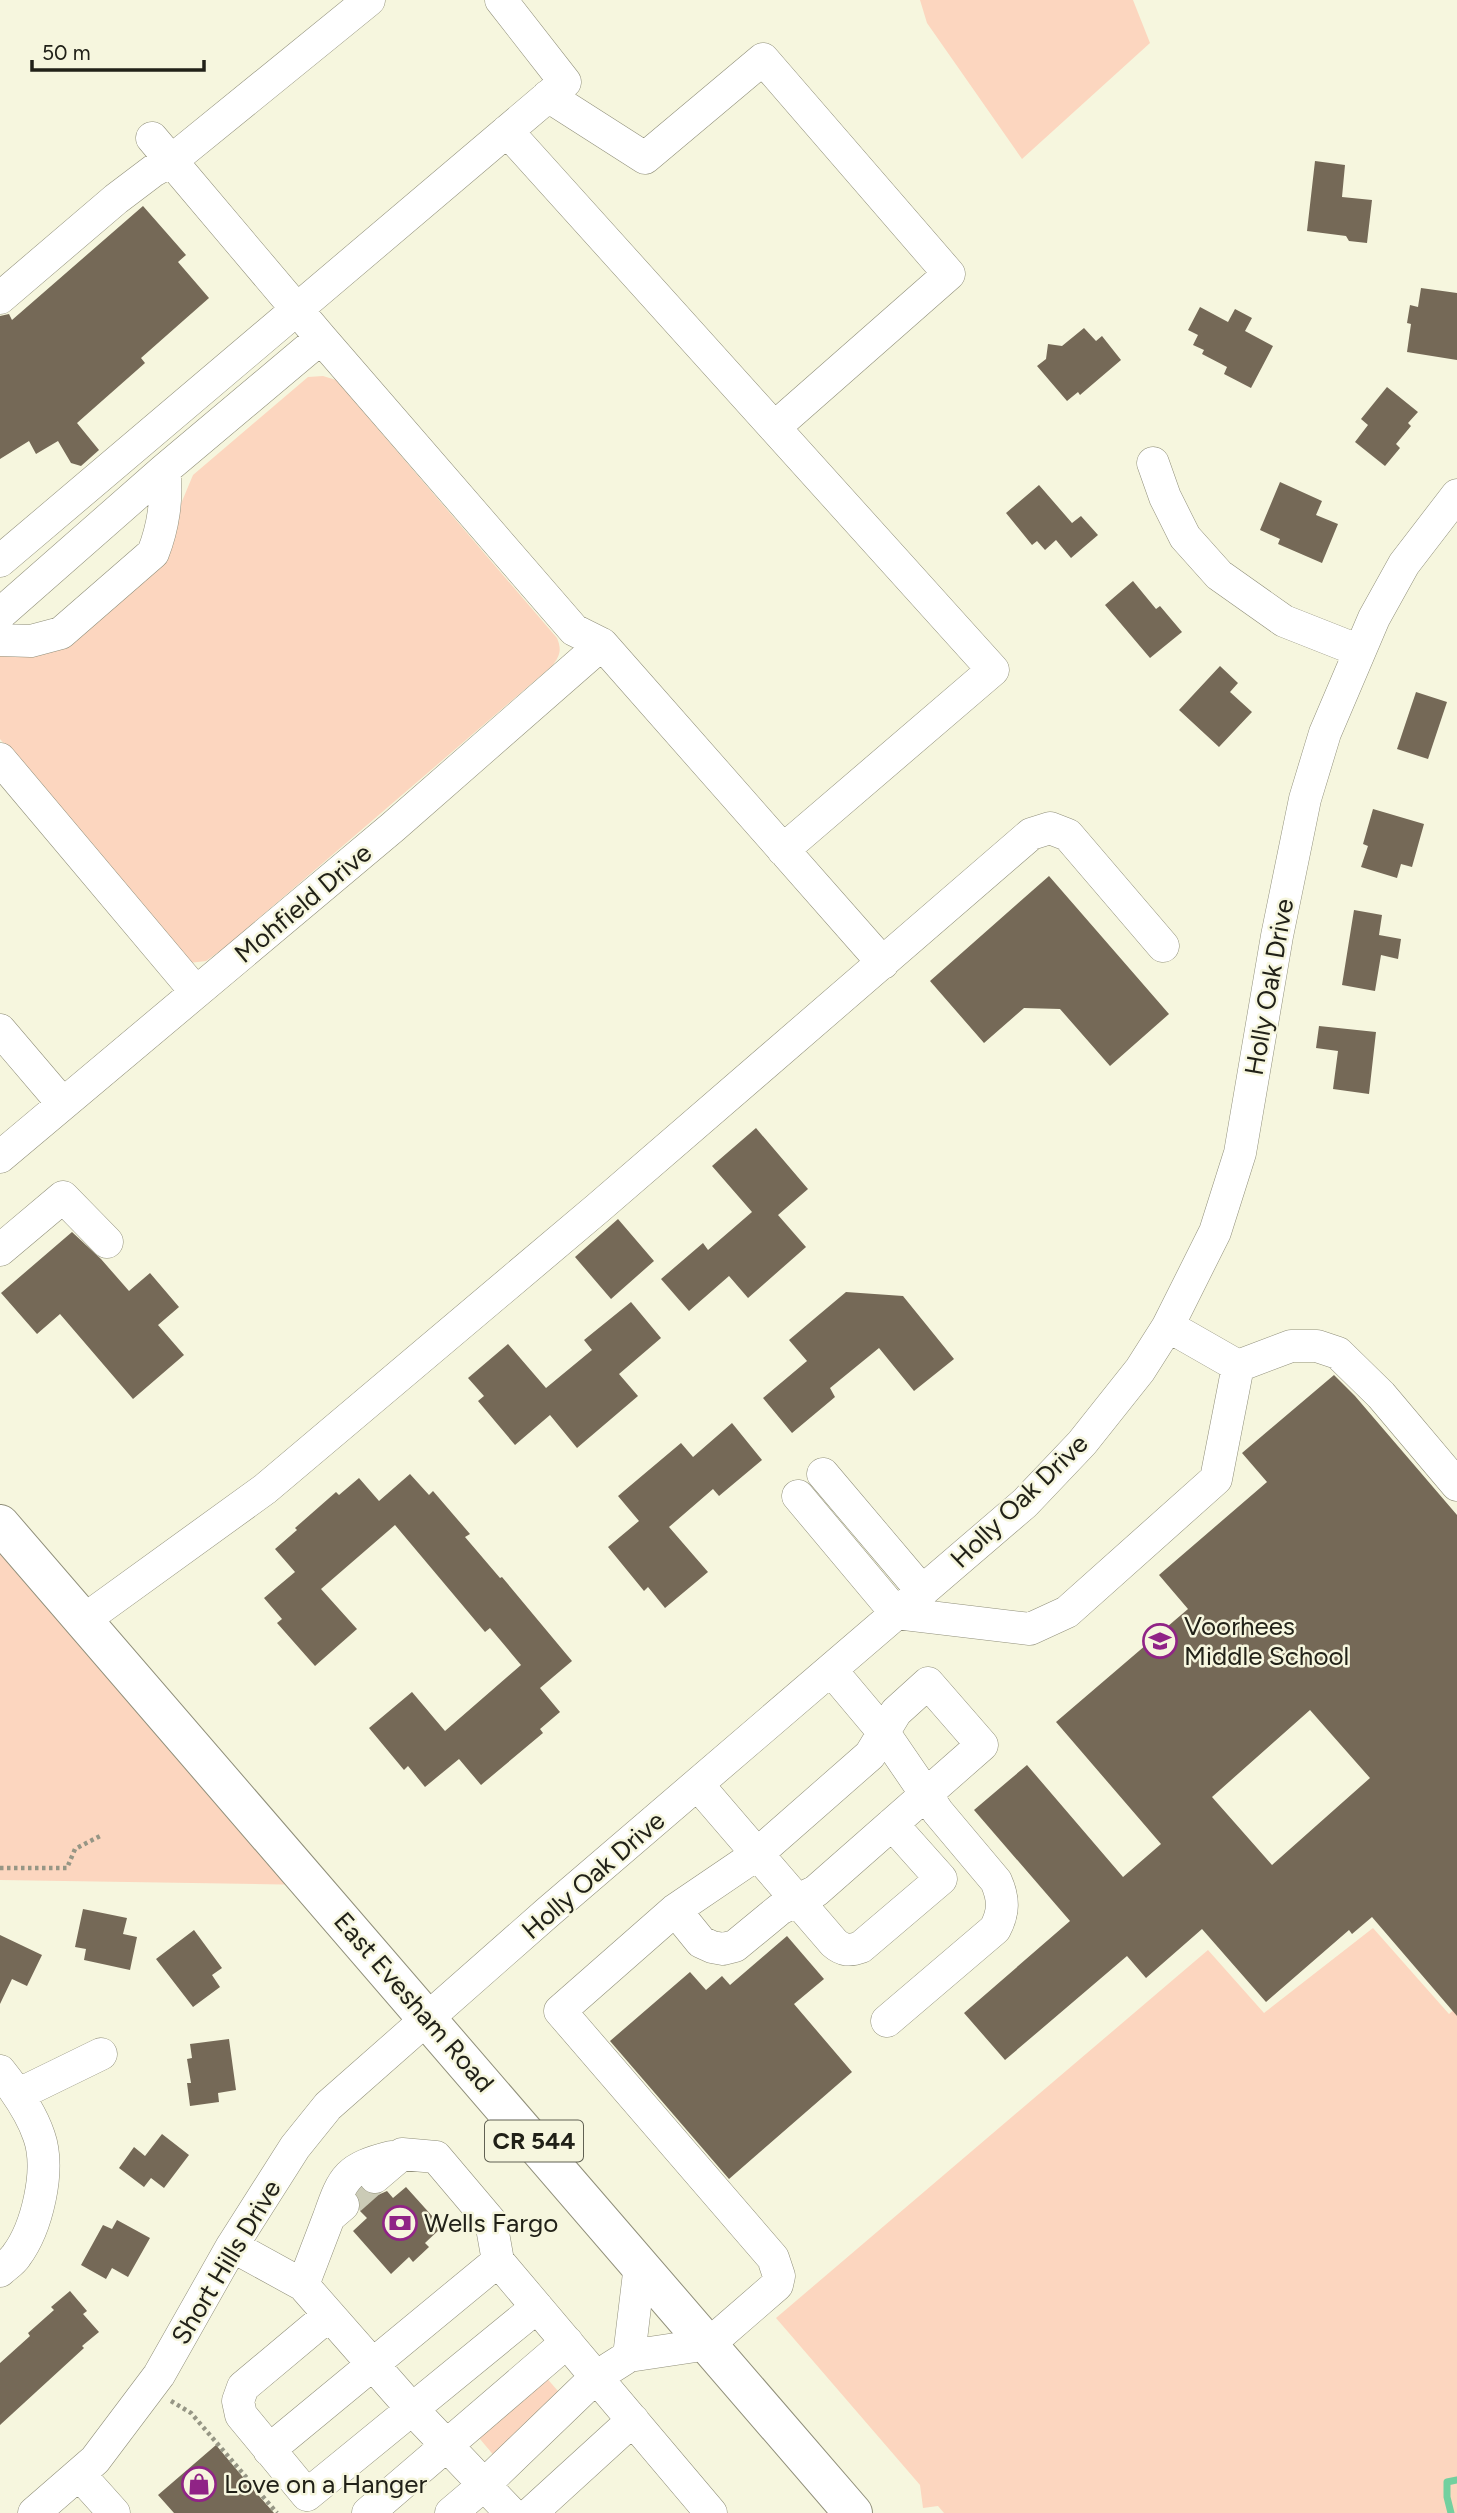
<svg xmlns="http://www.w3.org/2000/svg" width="1457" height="2513" font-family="Figtree,sans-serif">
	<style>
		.green { fill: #fcd6bf }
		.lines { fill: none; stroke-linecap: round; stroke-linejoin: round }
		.stream { stroke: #72d09f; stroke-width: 7 }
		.building { fill: #756957; fill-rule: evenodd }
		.minor-tunnel { stroke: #cbcbb6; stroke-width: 32; stroke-dasharray: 32 16; stroke-linecap: butt }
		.minor-casing { stroke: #908f7a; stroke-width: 33 }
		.major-casing { stroke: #908f7a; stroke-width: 40 }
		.path { stroke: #969685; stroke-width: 4.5; stroke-dasharray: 3.5 3.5; stroke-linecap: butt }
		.minor { stroke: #fff; stroke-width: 32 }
		.major { stroke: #fff; stroke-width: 38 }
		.labels { text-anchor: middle; stroke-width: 5; stroke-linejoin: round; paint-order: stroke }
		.shield { fill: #f6f6de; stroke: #616153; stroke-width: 2 }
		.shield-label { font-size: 24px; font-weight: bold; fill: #212118 }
		.street-label { font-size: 26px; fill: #212118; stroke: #f6f6de }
		.poi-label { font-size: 26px; fill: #212118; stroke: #f6f6de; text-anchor: start }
	</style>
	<rect width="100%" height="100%" fill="#f6f6de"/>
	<path class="green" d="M920,0H1133L1150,43L1022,159L927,23Z
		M323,376L336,380L557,638C562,650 560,656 552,666L224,948L206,961L189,963L0,739V655H41L65,645L155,566L193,475L308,377Z
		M0,1524L313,1885L0,1880Z
		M1373,1928L1449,2014L1457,2007V2513H944L938,2506L923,2508L920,2485L776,2318L1208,1950L1264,2013Z
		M532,2361L570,2405L501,2464L464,2420Z"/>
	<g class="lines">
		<path class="stream" d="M1451,2513L1447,2497V2482L1457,2480"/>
	</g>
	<path class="building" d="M1315,161L1345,165L1342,197L1372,200L1367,243L1349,241L1346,236L1307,231Z
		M143,206L186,255L178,262L209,298L141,358L145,363L77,423L99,450L81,466L71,463L58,441L36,454L29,441L0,459V316L9,314L12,320Z
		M1421,288L1457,293V360L1407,352L1411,324L1407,323L1410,305L1418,307Z
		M1200,307L1228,322L1235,309L1252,318L1245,331L1273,346L1251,388L1224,374L1227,367L1202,354L1204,350L1193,345L1198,335L1188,330Z
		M1084,328L1096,341L1102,336L1121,360L1080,395L1078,392L1067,401L1037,366L1046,359L1048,344L1062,346Z
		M1387,387L1418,412L1408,423L1411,426L1396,444L1400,448L1385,466L1355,442L1368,425L1361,419Z
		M1280,482L1322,501L1316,515L1338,524L1322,563L1278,544L1280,539L1260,530Z
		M1039,485L1072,523L1081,516L1098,535L1071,558L1056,540L1045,550L1037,541L1032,545L1006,513Z
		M1133,581L1156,609L1160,606L1182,632L1150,658L1105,605Z
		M1220,666L1238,683L1230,692L1252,712L1219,747L1179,710Z
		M1416,692L1447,702L1428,759L1397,749Z
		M1373,809L1424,824L1412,867L1401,864L1397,878L1361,867L1368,846L1363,844Z
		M1049,876L1169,1014L1110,1066L1060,1009L1024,1008L984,1043L930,981Z
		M1354,910L1382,915L1379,935L1401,939L1398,959L1381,955L1375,991L1342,985Z
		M1319,1026L1376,1032L1369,1094L1333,1089L1338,1051L1316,1048Z
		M756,1128L808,1189L778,1215L806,1247L748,1298L729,1276L689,1311L661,1279L703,1243L708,1250L752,1212L712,1166Z
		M618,1219L654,1261L611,1299L575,1257Z
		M72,1232L101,1259L129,1291L150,1273L179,1307L158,1325L184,1355L133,1399L60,1314L37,1334L1,1293Z
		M846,1292L903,1296L954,1359L914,1391L879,1348L830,1388L835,1397L792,1433L763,1398L807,1361L789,1340Z
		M631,1302L661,1338L619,1374L638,1396L577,1448L550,1415L515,1445L478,1401L484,1396L468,1378L508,1344L546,1388L592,1350L584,1340Z
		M1334,1375L1355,1396L1457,1515V2016L1372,1917L1352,1934L1349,1930L1266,2002L1202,1929L1146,1978L1127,1956L1005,2060L964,2013L1070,1921L974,1810L1027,1765L1123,1877L1161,1844L1056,1722L1188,1609L1159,1575L1267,1482L1242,1453ZM1310,1710L1370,1778L1272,1865L1212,1797Z
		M732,1423L762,1460L719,1496L713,1489L669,1527L708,1572L665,1608L648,1587L644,1591L608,1547L639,1521L618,1496L681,1443L693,1457Z
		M410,1474L429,1495L433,1491L470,1534L465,1537L500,1578L502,1577L572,1661L540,1688L560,1712L540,1729L543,1733L481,1785L459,1759L425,1787L408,1766L404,1770L369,1728L412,1692L445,1731L521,1665L490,1628L485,1632L395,1525L321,1589L357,1629L315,1666L277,1623L282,1619L264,1598L295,1572L275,1549L297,1530L295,1528L336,1492L339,1495L359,1478L379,1501Z
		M83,1909L127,1918L123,1934L137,1937L130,1970L84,1960L86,1949L75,1947Z
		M194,1930L222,1968L212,1975L220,1987L193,2007L156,1959Z
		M0,1935L42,1955L27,1986L12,1979L0,2004Z
		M787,1936L824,1979L794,2004L852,2072L729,2179L610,2041L690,1972L706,1990L722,1976L730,1985Z
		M229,2039L236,2090L218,2093L219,2102L190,2106L187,2083H191L187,2059L192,2058L190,2044Z
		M162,2134L189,2155L164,2188L151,2178L144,2187L119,2168L134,2147L145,2156Z
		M406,2187L442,2227L425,2243L429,2247L413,2262L409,2257L391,2274L353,2231L367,2218L360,2211L361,2202L358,2195L362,2189L370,2194L378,2195L387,2191L393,2198Z
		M117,2220L150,2238L128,2277L112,2268L106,2279L81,2265L103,2225L112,2229Z
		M70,2291L87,2311L83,2314L99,2332L82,2346L84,2348L0,2425V2363L30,2336L28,2333L54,2310L51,2307Z
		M216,2445L252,2488L274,2513H174L158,2495Z"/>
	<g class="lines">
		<path class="minor-tunnel" d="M350,2199L375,2177"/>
		<g class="minor-casing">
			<path id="minor" d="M548,96L645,158L763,59L949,274L775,427
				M507,131L993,670L783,850
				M152,138L321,338L574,630L602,644L883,963
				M0,298L116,199L153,171L171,161L369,0
				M1153,463L1165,497L1185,537L1219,575L1284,621L1360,651
				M0,561L565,82L501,0
				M0,614L164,470L321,338
				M0,640L31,641L61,633L153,553C163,528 168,497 164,470
				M0,759L196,992
				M0,1030L63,1104
				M0,1157L393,827L602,644
				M0,1250L63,1197L107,1242
				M1168,1326L1238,1366
				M1238,1366L1291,1346H1317L1338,1353L1381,1395L1457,1485
				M823,1474L922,1591
				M798,1496L896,1613L1030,1629L1067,1612L1216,1479L1238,1366
				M84,1620L265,1489L598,1208L1031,834L1050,828L1068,835L1163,946
				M831,1670L884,1733L938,1812L996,1881C1004,1899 1004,1912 995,1929L887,2021
				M698,1785L834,1943C843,1951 850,1951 861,1947L941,1879L892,1824
				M0,2071C16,2091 31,2112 39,2136C51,2170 37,2228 16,2256C12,2262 5,2266 0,2271
				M19,2094L101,2054
				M375,2177L402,2154L436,2157L491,2222L498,2261L711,2513
				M329,2217C343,2176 348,2168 391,2157
				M232,2246L303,2285L412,2409L511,2513
				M303,2285L329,2217L343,2205
				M329,2315L243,2387L238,2401L241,2415L307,2495L537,2307
				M629,2356L640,2265
				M269,2450L498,2261
				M79,2474L114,2513
				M34,2513L95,2460L159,2375L232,2246L295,2147L328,2106L547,1913L1025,1503L1082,1443L1140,1370L1168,1326L1215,1232L1240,1153L1277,936L1305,799L1325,733L1374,618L1404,564L1457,495
				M368,2513L567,2342
				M451,2513L484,2485L596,2377L629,2356L709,2344L777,2285L779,2276L773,2258L560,2011L675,1910L756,1855L870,1755L896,1712L928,1683L982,1745L816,1891L780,1909L735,1946L723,1949L712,1947L701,1942L675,1910
				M531,2513L633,2420"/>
		</g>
		<g class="major-casing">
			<path id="major" d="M0,1524L853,2513"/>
		</g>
		<path class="path" d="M0,1868H67L75,1849L100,1836
			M171,2401L191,2413L277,2513"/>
		<use href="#minor" class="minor"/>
		<use href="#major" class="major"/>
	</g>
	<defs>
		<g id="school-ring" transform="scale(1.75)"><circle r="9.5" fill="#f6f6de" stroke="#902386" stroke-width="1.5"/><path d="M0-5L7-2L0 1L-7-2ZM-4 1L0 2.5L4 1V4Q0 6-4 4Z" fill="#902386"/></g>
		<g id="bank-ring" transform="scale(1.75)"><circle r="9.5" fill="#f6f6de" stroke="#902386" stroke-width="1.5"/><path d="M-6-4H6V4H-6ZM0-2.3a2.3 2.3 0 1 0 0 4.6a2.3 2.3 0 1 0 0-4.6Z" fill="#902386"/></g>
		<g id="shop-ring" transform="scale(1.75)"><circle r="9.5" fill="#f6f6de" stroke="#902386" stroke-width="1.5"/><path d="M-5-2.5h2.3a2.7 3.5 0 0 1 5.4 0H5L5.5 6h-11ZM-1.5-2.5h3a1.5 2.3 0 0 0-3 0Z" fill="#902386"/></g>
	</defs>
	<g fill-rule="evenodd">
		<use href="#school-ring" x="1160" y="1641"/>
		<use href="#bank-ring" x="400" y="2223"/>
		<use href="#shop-ring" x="199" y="2484"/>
	</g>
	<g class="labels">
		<rect class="shield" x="485" y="2120.5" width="98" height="41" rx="5"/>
		<g class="shield-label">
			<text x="534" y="2149">CR 544</text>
		</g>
		<g class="street-label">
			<text transform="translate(303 903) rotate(-40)" y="9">Mohfield Drive</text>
			<text transform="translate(1269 987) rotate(-80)" y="9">Holly Oak Drive</text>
			<text transform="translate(1019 1501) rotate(-44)" y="9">Holly Oak Drive</text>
			<text transform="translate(593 1875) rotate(-41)" y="9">Holly Oak Drive</text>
			<text transform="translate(414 2002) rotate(49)" y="9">East Evesham Road</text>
			<text transform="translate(226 2262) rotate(-59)" y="9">Short Hills Drive</text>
		</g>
		<g class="poi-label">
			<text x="1184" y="1635">Voorhees<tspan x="1184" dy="30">Middle School</tspan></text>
			<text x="424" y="2232">Wells Fargo</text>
			<text x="224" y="2493">Love on a Hanger</text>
		</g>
	</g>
	<path d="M32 60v10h172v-10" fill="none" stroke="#212118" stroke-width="3.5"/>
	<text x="42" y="60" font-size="21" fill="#212118" stroke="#f6f6de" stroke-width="5" paint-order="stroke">50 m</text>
</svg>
